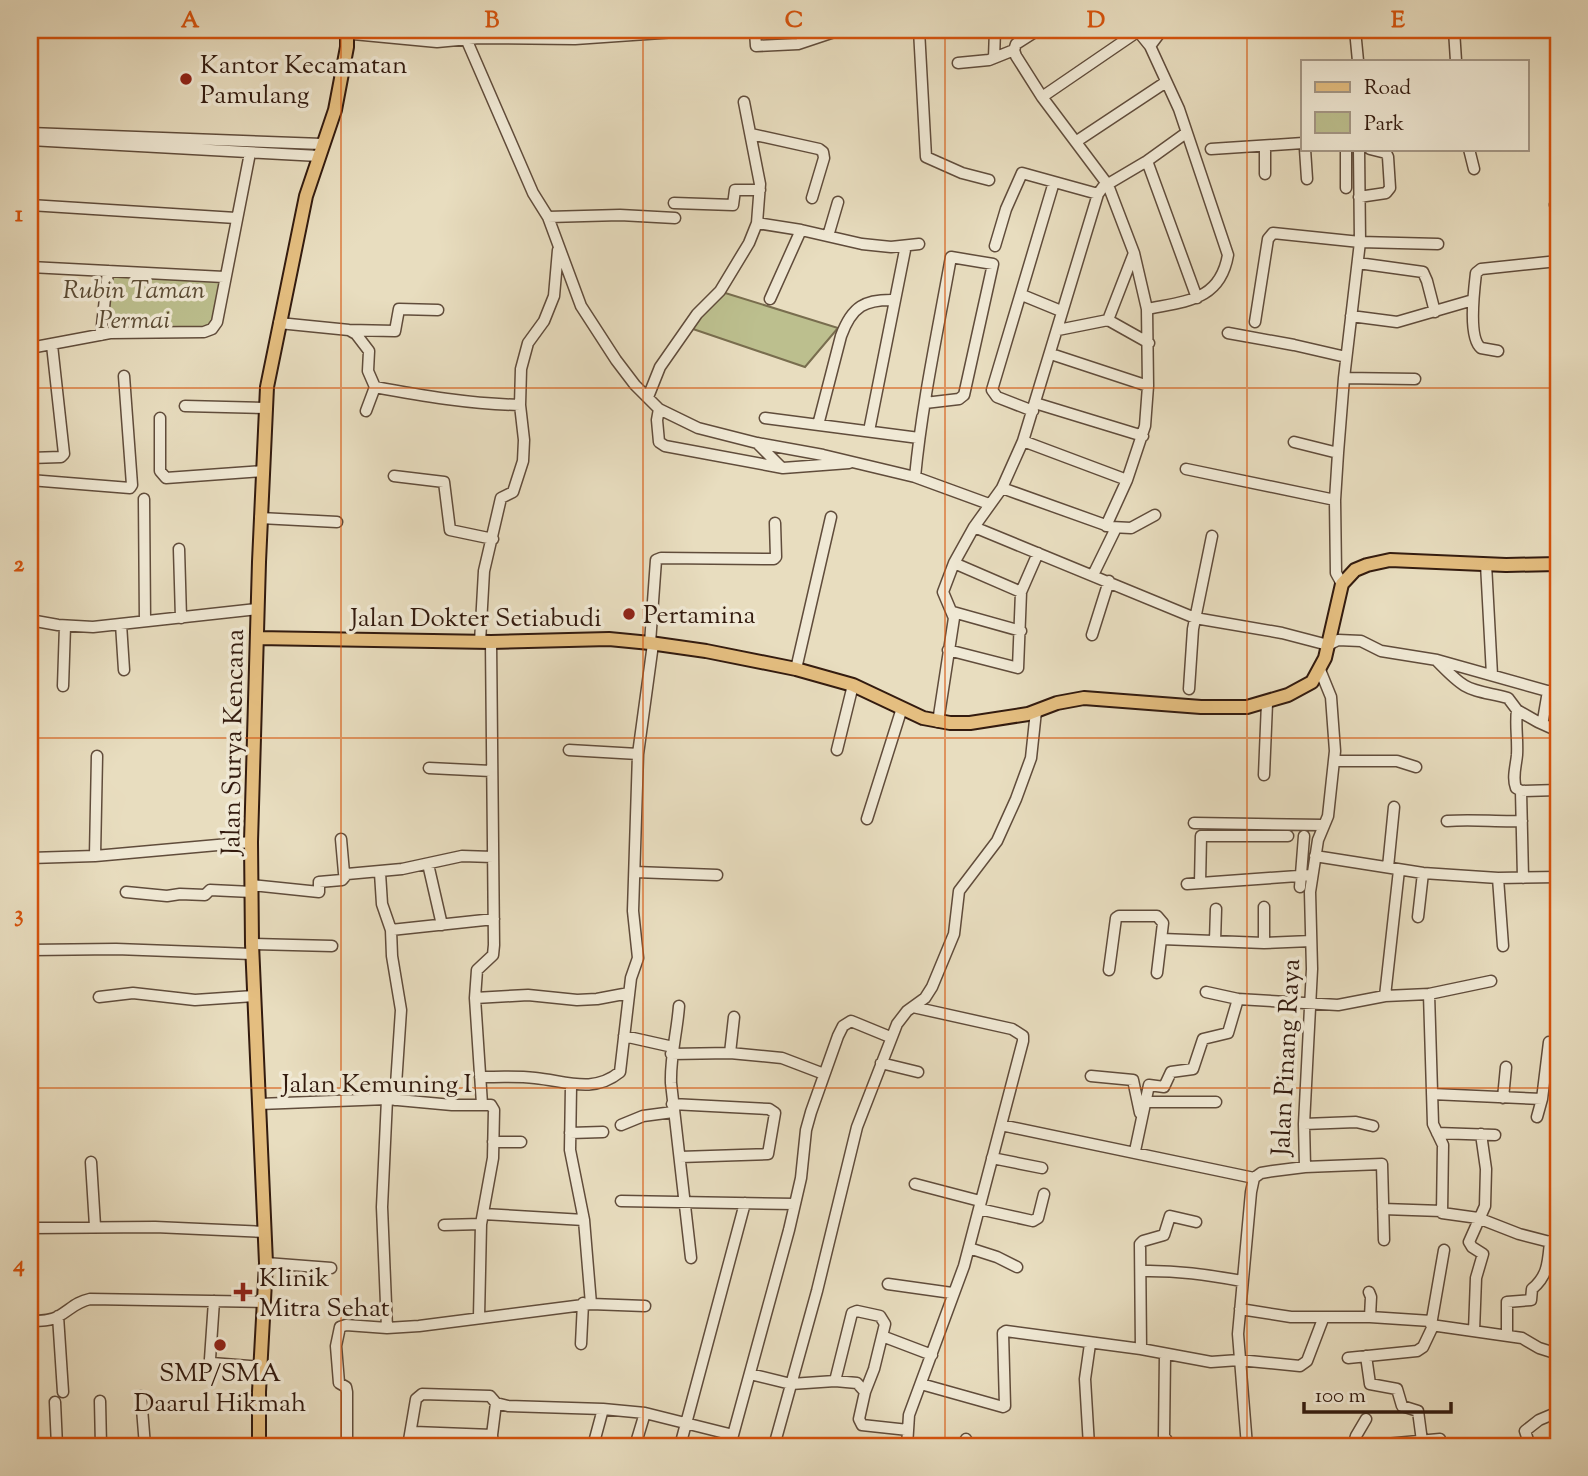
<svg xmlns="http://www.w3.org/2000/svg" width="1588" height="1476" font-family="'Sorts Mill Goudy',serif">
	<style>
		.green { fill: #bcbf8e; stroke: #786d4e; stroke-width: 2 }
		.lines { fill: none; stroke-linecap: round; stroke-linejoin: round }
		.minor-casing { stroke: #604c3b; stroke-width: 13 }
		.major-casing { stroke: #331b0f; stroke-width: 16 }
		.minor { stroke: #f0e9d5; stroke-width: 10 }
		.major { stroke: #e4be80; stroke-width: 12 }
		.grid { fill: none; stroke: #d6530c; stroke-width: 2; stroke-opacity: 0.55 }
		.poi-dot { fill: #8f2418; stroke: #f0e9d5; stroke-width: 2.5 }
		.labels { text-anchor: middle; stroke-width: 7; stroke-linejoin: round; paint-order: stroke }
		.poi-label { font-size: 26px; fill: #331b0f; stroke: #f0e9d5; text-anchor: start }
		.park-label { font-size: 26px; font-style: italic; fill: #5c4c35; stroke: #f0e9d5 }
		.street-label { font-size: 26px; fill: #331b0f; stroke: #f0e9d5 }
		.neatline { fill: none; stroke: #d6530c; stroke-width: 2.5 }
		.grid-label { font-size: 23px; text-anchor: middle; font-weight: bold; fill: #d6530c }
	</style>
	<rect width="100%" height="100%" fill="#e8ddbf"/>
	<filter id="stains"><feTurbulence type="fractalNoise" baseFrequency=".00286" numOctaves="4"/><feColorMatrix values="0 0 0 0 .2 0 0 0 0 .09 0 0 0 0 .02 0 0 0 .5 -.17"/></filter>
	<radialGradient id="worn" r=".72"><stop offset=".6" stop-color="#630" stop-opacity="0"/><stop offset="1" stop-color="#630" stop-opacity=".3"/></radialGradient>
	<path class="green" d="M112,30H273V35L112,32Z
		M108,271L224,277L212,329L101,335Z
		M722,292L838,328L805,367L690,328Z"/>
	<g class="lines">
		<g class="minor-casing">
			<path id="minor" d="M919,30L926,157L962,173L989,180
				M1038,30L1016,44L1014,50L1016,56L1042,97L1108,185L1134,253L1147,309L1148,386L1145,426L1127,480L1106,526
				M1137,30L1150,46L1179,109L1228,255C1220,301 1186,301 1147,309
				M1355,30L1358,61
				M1454,30L1456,61
				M353,34L437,42L479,38L575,39L690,31H755L756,46L798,44L834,32L859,30
				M467,41L533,193L548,217L581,306L616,360L635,385L659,409L698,428L757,443L823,455L915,477L989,504
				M1150,46L1162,30
				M994,58L995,30
				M958,63L989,60L1014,50
				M1042,97L1140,30
				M30,133L322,144
				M751,134L819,149L823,152L824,158L812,198
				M30,140L319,156
				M1077,141L1166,82
				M1265,146V174
				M1211,149L1303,143
				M1305,149L1307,179
				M1346,149V188
				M1469,149L1474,169
				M1147,161L1197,298
				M1359,197L1386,193L1390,188L1388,157L1386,153L1370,149
				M674,203L733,205L735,190H760
				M30,205L236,218
				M1555,205H1558
				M548,217L620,215L675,218
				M757,223L801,230L862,244L891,247L919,244
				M828,236L838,202
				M995,246L1006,209L1022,173L1098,194
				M1358,263L1423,272L1427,281L1435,312
				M30,267L224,277
				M1022,295L1061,311
				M770,299L801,230
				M1351,316L1397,322L1473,300
				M1108,320L1134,253
				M1255,322L1268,239L1273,233L1360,242L1438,244
				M279,323L349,330L395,331L399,309L438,310
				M349,330L356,334L369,351L368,371L375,387C423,396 471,404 520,405
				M1058,330L1108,320L1149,343
				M1228,333L1294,345L1346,357
				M101,335L108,271
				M30,348L110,333L204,332L212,329L217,322L250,153
				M1498,351L1481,348C1468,338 1474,290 1476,273L1481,269L1558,261
				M1051,354L1148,386
				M1344,378L1415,379
				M648,397L660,367L697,314L720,291L749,243L757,223L760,184L744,102
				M1035,403L1143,436
				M185,406L267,408
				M659,409L657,420L659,442L665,446L783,468L849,463
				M366,411L375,387
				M1033,411L997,397L992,390L1054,182
				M160,418V471L166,478L264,471
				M765,418L919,438
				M818,425L841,336C852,306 865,299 895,300
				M869,431L905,250
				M1023,441L1127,480
				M1294,442L1338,453
				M757,443L781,467
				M30,458L61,457L64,454L52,345
				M1186,469L1335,500
				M394,476L444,482L450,530L493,539
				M915,477C922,403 938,330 951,257L993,264L964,395L959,399L925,403
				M30,480L130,488L132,485L124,376
				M1002,488L1111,527L1131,528L1155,515
				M144,499L145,621
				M260,518L337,522
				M974,527L1195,618L1282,633L1328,645L1338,640L1361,641L1381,651L1437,660L1558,694
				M179,549L181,618
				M954,563L1021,592
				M1486,564L1492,675
				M1093,575L1116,528
				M1342,584L1336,573L1335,500L1338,453L1344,378L1360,242L1359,149
				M953,612L1021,631
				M30,620L58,625L93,627L257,609
				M121,624L124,670
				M1092,635L1109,581
				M480,642L484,571L501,498L513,492L523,461L524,440L520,405L521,369L528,343L544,321L554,296L558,250
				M650,643L656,560L661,558L774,559L776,557L775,523
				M948,650L1018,668L1021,592L1038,553
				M1437,661C1468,693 1467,688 1508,698L1517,710L1538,722L1543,720L1548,691
				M796,669L831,517
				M63,686L65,626
				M1189,689L1193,629L1212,536
				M1517,710C1515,725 1518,739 1517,755C1516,766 1512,778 1516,788L1521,791L1558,790
				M938,722L954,618L943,592L954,563L974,527L1002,488L1023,441L1098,194L1103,187L1147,161L1186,133
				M1538,722L1558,731
				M569,750L638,754
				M837,750L853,685
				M1335,761H1397L1416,767
				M429,768L491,771
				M1264,775L1267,703
				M1521,791L1523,878
				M867,819L902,708
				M1447,821C1473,819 1497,822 1522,821
				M1194,823L1323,825
				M341,839L344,873L347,874L402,869L462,856L493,857
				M95,856L97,756
				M1315,856L1423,873L1498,878L1558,877
				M30,858L95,856L251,842
				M428,864L442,925
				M1388,867L1394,807
				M635,872L717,875
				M380,873L382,904L391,930L392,956L401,1010L395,1100
				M1498,878L1503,946
				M1200,883L1201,836H1288
				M1187,884L1312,875
				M252,885L319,892V882L342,880L347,874
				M1300,887L1304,836
				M126,892L167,896L180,894L205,895L210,890L252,892
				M1418,917L1423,873
				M391,930L494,919
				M1162,939L1264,943L1311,941
				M1215,941L1216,909
				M1264,943V907
				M252,944L332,946
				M30,950L116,949L252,954
				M1109,970L1116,918L1119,916H1157L1163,923L1157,973
				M1206,992L1238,999L1338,1005L1385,996L1429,994L1491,981
				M1429,994L1433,1124L1443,1145L1442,1213L1478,1218L1519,1234L1550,1242L1555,1238L1558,1221
				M1385,996L1399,870
				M99,997L133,993L195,1000L254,996
				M475,998L528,995L577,1000L597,999L629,993
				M679,1006C677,1033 670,1057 671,1083L691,1258
				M624,1036L673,1047
				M730,1053L734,1017
				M671,1054L730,1053L782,1058L824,1074
				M881,1063L918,1072
				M1091,1076L1133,1080L1140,1113
				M480,1077C498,1077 517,1076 535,1078C566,1081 593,1094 620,1072L631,978L638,958L633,911L638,754L653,644
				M1432,1094L1542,1099L1549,1042
				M1503,1098L1506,1067
				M1145,1102H1216
				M259,1104L387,1099L452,1105H491L494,1110L493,1158L481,1224L479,1317
				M482,1104L475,998L477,970L493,955L494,945L491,642
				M672,1104L769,1109L775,1113L768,1154L680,1157
				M1537,1117L1542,1099
				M1304,1124L1356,1122L1373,1126
				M621,1125L643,1116L673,1112
				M1001,1125L1254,1178
				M570,1133L603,1132
				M1437,1133L1495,1135
				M493,1142H521
				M1135,1151L1149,1085L1164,1087L1171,1072L1193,1069L1203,1039L1228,1033L1238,999
				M992,1158L1042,1168
				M91,1162L95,1226
				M1305,1167L1382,1164L1384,1240
				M915,1184L980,1201
				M621,1201L795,1204
				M979,1209L1033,1221L1038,1218L1044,1194
				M1383,1209L1442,1211
				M483,1214L584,1220
				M444,1225L481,1224
				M30,1228L155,1227L265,1232
				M969,1248L997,1257L1017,1267
				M1444,1250L1431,1325L1522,1338L1539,1348L1558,1354
				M266,1263L331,1268
				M1141,1271C1176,1270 1208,1275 1242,1281
				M888,1284L952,1293
				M214,1301L210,1359L212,1363L261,1367
				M591,1304L645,1306
				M1240,1309L1291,1317H1370L1371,1297L1369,1292
				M58,1316L63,1392
				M1370,1317L1431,1321
				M30,1321C40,1321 51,1321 59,1316C71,1309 76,1302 90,1299L264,1302
				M387,1328L382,1207L387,1099
				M1474,1331L1476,1278L1483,1254L1472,1247L1469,1242L1485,1206L1486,1169L1481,1134
				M1507,1335V1302L1531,1300L1532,1289C1548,1276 1548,1262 1550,1242
				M882,1336L932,1355
				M581,1344L583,1303
				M1141,1349L1140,1244L1143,1241L1164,1235L1170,1216L1196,1222
				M1165,1355L1164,1436L1168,1442L1175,1444L1177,1446
				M1366,1356L1370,1384L1397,1389L1402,1406L1418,1411L1422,1441
				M1348,1358L1417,1351L1423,1347L1433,1326
				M750,1374L791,1384L835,1381L857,1383L865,1392L859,1419L862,1425L908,1430
				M835,1381L852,1313L857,1311L880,1316L885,1324L874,1369L865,1392
				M921,1384L1003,1407L1005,1406L1003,1333L1006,1331L1141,1349L1211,1362L1239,1360L1300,1366L1307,1361L1323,1319
				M141,1396L145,1446
				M100,1401L101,1446
				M55,1402L57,1446
				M414,1432L492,1435
				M347,1446V1392L346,1387L339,1383L336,1346L340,1327L346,1325L387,1328L419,1326L591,1304L584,1220L570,1150L571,1086
				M408,1446L416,1399L422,1394L490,1396L496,1403L508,1406L603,1409L645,1413L733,1435
				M493,1446L492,1435L496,1403
				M593,1446L603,1409
				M635,1446L645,1413
				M680,1446L745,1203
				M730,1446L789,1230L801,1178L806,1130L811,1112L838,1036L843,1026L851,1021L890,1037
				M774,1446L817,1291L857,1127L897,1024L907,1011L925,998L932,987L954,934L959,891L997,841L1016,799L1031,758L1036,711
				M907,1446L909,1415L964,1266L1023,1041V1036L1012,1029L913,1007
				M966,1446V1439
				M1089,1446L1085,1379L1090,1344
				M1247,1446L1238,1334L1251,1192L1254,1178L1261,1173L1273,1171L1305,1167L1304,1124L1312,969L1310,892L1318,840L1328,816L1335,751L1331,697L1320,670
				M1353,1446L1356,1436L1366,1419
				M1364,1446L1440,1439
				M1530,1446L1525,1431L1539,1420L1558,1412"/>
		</g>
		<g class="major-casing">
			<path id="major" d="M257,638L491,642L609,639L650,643L706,651L796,669L853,685L923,718L950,723H970L1028,714L1057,703L1084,698L1201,707H1247L1288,695L1312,682L1325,658L1342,584L1355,570L1367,565L1390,560L1506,565L1558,564
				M259,1446V1392L266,1263L252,944L251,842L259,562L267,387L306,196L335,110L347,47V30"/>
		</g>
		<use href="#minor" class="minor"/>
		<use href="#major" class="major"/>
	</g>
	<path class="grid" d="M341,30V1446M643,30V1446M945,30V1446M1247,30V1446M30,388H1558M30,738H1558M30,1088H1558"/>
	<g class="poi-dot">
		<circle cx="186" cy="79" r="7"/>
		<circle cx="629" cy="614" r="7"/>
		<path d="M239.5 1281.5h7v7h7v7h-7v7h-7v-7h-7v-7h7z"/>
		<circle cx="220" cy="1345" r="7"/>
	</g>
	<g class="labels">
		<g class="poi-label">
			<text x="200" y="73">Kantor Kecamatan<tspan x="200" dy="30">Pamulang</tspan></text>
			<text x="643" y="623">Pertamina</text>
			<text x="259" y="1286">Klinik<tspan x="259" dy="30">Mitra Sehat</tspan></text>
			<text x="220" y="1381" text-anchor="middle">SMP/SMA<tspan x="220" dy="30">Daarul Hikmah</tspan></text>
		</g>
		<g class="park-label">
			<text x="134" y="298">Rubin Taman<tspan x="134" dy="30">Permai</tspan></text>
		</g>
		<g class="street-label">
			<text x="476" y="626">Jalan Dokter Setiabudi</text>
			<text transform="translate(232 742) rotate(-89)" y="9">Jalan Surya Kencana</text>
			<text transform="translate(1285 1057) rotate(-87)" y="9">Jalan Pinang Raya</text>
			<text x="377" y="1092">Jalan Kemuning I</text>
		</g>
	</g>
	<rect width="1588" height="1476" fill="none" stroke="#e8ddbf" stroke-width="77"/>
	<rect x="1301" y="60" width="228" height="91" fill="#f0e9d5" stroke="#a49786" stroke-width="2"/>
	<rect x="1315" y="82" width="35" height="10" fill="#e4be80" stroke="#a49786" stroke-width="2"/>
	<text x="1364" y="94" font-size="21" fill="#331b0f">Road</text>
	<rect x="1315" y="112" width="35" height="21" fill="#bcbf8e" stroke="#a49786" stroke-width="2"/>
	<text x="1364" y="130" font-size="21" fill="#331b0f">Park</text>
	<path d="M1304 1402v10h147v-10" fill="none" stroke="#331b0f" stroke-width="3.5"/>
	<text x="1315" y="1402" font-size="21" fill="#331b0f" stroke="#f0e9d5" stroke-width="5" paint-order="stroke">100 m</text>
	<rect x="38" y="38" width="1512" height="1400" class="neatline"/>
	<g class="grid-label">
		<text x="190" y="27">A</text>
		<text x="492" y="27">B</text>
		<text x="794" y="27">C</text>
		<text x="1096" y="27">D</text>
		<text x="1398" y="27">E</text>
		<text x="19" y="221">1</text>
		<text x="19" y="571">2</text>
		<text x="19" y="921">3</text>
		<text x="19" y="1271">4</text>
	</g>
	<rect width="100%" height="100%" filter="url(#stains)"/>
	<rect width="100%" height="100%" fill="url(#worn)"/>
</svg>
